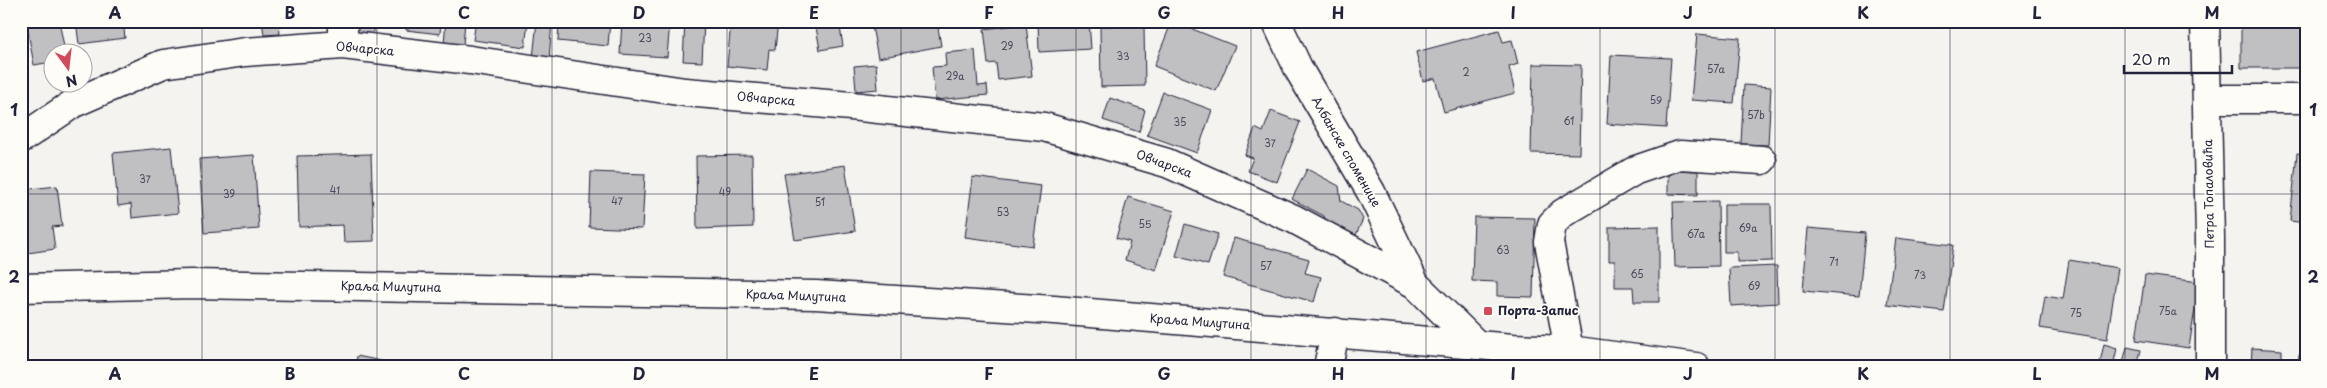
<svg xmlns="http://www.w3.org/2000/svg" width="2327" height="388" font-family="'Playpen Sans',sans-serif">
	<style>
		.building { fill: #c0bfc2; stroke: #22223b }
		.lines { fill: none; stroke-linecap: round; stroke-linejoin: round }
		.street-casing { stroke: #22223b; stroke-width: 31 }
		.secondary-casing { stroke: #22223b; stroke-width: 31 }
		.street { stroke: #fdfcf7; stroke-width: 28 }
		.secondary { stroke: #fdfcf7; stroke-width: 28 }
		.grid { fill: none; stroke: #22223b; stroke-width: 1; stroke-opacity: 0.55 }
		.poi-dot { fill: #d1495b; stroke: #fdfcf7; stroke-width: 2 }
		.labels { text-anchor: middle; stroke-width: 4; stroke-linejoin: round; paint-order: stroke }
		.number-label { font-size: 10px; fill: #4a495d }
		.street-label { font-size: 12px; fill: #22223b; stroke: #fdfcf7 }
		.poi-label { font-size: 12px; font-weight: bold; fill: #22223b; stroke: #fdfcf7; text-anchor: start }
		.neatline { fill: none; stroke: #22223b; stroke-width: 2 }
		.grid-label { font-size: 16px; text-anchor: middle; font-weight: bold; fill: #22223b }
	</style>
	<rect width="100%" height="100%" fill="#f4f3ef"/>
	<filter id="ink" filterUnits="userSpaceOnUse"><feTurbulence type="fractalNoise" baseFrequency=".02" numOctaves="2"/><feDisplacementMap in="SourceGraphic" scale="10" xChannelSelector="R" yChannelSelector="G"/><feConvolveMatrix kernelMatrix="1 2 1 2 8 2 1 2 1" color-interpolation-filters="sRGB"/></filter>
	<g filter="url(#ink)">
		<path class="building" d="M26,21H59L65,52H52V62L34,65Z
			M76,21H123L125,38L79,44Z
			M221,21H244L221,23Z
			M262,21H279L280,34L264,35Z
			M283,21H325L283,23Z
			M357,21H376L373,36L356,32Z
			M407,21H441L440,34L406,30Z
			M446,21H465L463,45L444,43Z
			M476,21H528L525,47L473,40Z
			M537,21H552L549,60L533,58Z
			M559,21H610L608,46L558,41Z
			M622,21H670L667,57L620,54Z
			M685,21H704L702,62L683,61Z
			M731,21H778L775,50L769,49L767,70L727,66Z
			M815,21H839L843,46L820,50Z
			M871,21H937L941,46L878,58Z
			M1038,21H1089L1091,49L1039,52Z
			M1172,21L1235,46L1216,91L1154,66Z
			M2241,21H2302L2301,68H2241Z
			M1026,24L1032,76L998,80L996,63L988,64L984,29Z
			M1100,26H1144L1145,86L1101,87Z
			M1499,30L1503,42L1512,40L1518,64L1509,67L1515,93L1444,112L1435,78L1423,81L1416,52Z
			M1697,34L1740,38L1734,103L1691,100Z
			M975,50L978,86L987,85L988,95L935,100L932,67L946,66L945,53Z
			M1611,55L1671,58L1666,128L1607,124Z
			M876,64L878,89L856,91L854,66Z
			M1533,64L1581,65L1579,154L1531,153Z
			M21,73L28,108L21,110Z
			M1744,85L1771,87L1768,145L1741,144Z
			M1163,92L1212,110L1197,153L1147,135Z
			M1110,98L1145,110L1139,132L1103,120Z
			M1271,111L1300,122L1277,182L1248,171L1253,158L1245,155L1255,128L1263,132Z
			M171,147L178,213L132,218L131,204L118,206L113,153Z
			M2297,153L2306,154V223L2290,221Z
			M371,154L374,241L344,242L343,225L299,227L297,156Z
			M254,155L259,229L204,233L199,159Z
			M752,155L753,227L697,229L696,156Z
			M845,165L855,231L795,240L784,174Z
			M1307,169L1339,186L1341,201L1358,210L1363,219L1356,235L1326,222L1324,216L1292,199Z
			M1668,170L1698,171V195L1668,194Z
			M591,172L645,174L642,229L589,227Z
			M973,177L1041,186L1033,246L965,237Z
			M57,186L62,226L52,227L55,249L21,254V190Z
			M1128,197L1174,211L1156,270L1125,260L1130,242L1116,238Z
			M1718,201L1719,266L1675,267L1673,202Z
			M1724,204H1771L1772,261L1737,262V252H1724Z
			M1474,217L1535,218L1533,297L1497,296V282L1472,281Z
			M1185,224L1218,234L1208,265L1176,256Z
			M1659,226V302H1634L1633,287H1615V261H1609V227Z
			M1808,228L1865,233L1859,296L1803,291Z
			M1234,238L1309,259L1305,273L1321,277L1314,302L1223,277Z
			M1896,238L1953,245L1944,312L1887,305Z
			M2069,260L2118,268L2107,339L2040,328L2045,296L2063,299Z
			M1777,266L1778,303L1731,306L1729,268Z
			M2145,275L2199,282L2189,348L2136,340Z
			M21,320L26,321L24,337H21Z
			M2104,344L2117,348L2113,367H2099Z
			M2127,347L2141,350L2137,367H2122Z
			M2252,348L2282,350V367H2251Z
			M2299,354H2306V367H2298Z
			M357,356L396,364L395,367H355Z
			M756,361L779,367H755Z"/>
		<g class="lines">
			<g class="street-casing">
				<path id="street" d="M343,21V45
					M1276,21L1299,70L1371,192L1415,284
					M2205,21L2210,238V367
					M2208,99H2306
					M21,139L74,103L163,64L245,52L343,45L470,60L685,92L851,106L1044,127L1167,163L1294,219L1415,284L1476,344
					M1569,350L1549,242L1552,224L1563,213L1636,170L1680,155L1762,160
					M1328,367L1335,332"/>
			</g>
			<g class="secondary-casing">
				<path id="secondary" d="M21,288L192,284L816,295L1054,310L1513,348L1569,350L1696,367"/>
			</g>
			<use href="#street" class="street"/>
			<use href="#secondary" class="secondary"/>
		</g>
	</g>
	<path class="grid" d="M202,21V367M377,21V367M552,21V367M727,21V367M901,21V367M1076,21V367M1251,21V367M1426,21V367M1600,21V367M1775,21V367M1950,21V367M2125,21V367M21,194H2306"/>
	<rect class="poi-dot" x="1483" y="306" width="10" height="10" rx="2.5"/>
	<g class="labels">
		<g class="number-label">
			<text x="645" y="42">23</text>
			<text x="1007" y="50">29</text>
			<text x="1123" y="60">33</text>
			<text x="1716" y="73">57a</text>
			<text x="1466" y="76">2</text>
			<text x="955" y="80">29a</text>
			<text x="1656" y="104">59</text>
			<text x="1756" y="119">57b</text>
			<text x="1569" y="125">61</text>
			<text x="1180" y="126">35</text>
			<text x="1270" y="147">37</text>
			<text x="145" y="183">37</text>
			<text x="335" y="194">41</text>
			<text x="725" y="196">49</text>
			<text x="229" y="198">39</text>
			<text x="617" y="205">47</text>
			<text x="820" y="206">51</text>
			<text x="1003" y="216">53</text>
			<text x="1145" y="228">55</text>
			<text x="1748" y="232">69a</text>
			<text x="1696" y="238">67a</text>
			<text x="1503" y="254">63</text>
			<text x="1834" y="266">71</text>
			<text x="1266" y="270">57</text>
			<text x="1637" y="278">65</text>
			<text x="1920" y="279">73</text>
			<text x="1754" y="290">69</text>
			<text x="2168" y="315">75a</text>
			<text x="2076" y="317">75</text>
		</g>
		<g class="street-label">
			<text transform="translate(365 49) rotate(5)" y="4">Овчарска</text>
			<text transform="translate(766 99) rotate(5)" y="4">Овчарска</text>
			<text transform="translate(1346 152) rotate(60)" y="4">Албанске споменице</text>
			<text transform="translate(1164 164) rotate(20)" y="4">Овчарска</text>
			<text transform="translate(2209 194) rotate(-91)" y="4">Петра Топаловића</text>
			<text transform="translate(391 287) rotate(1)" y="4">Краља Милутина</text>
			<text transform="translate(796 296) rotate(2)" y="4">Краља Милутина</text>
			<text transform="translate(1200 322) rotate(4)" y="4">Краља Милутина</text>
		</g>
		<g class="poi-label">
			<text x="1498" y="315">Порта-Запис</text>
		</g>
	</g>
	<rect width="2327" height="388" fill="none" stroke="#fdfcf7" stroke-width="55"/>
	<g transform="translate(68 68) rotate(165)"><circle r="24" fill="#fdfcf7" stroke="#a5a5ac"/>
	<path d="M0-4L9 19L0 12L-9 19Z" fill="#d1495b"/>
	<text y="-8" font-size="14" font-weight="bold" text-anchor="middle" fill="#22223b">N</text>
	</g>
	<path d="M2124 65v8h108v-8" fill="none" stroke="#22223b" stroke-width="2.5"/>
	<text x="2132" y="65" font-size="15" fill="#22223b" stroke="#fdfcf7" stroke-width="4" paint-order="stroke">20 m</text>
	<rect x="28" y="28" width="2272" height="332" class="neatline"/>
	<g class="grid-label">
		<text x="115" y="19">A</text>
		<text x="290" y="19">B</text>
		<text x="464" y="19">C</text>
		<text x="639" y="19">D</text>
		<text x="814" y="19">E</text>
		<text x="989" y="19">F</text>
		<text x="1164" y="19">G</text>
		<text x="1338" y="19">H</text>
		<text x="1513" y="19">I</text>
		<text x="1688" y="19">J</text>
		<text x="1863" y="19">K</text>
		<text x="2037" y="19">L</text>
		<text x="2212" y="19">M</text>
		<text x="14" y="116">1</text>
		<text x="2313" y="116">1</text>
		<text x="14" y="283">2</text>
		<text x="2313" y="283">2</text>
		<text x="115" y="380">A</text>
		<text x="290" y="380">B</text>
		<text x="464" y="380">C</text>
		<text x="639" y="380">D</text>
		<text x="814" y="380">E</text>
		<text x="989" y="380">F</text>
		<text x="1164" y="380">G</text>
		<text x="1338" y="380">H</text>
		<text x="1513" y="380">I</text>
		<text x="1688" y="380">J</text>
		<text x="1863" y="380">K</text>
		<text x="2037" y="380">L</text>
		<text x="2212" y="380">M</text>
	</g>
</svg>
